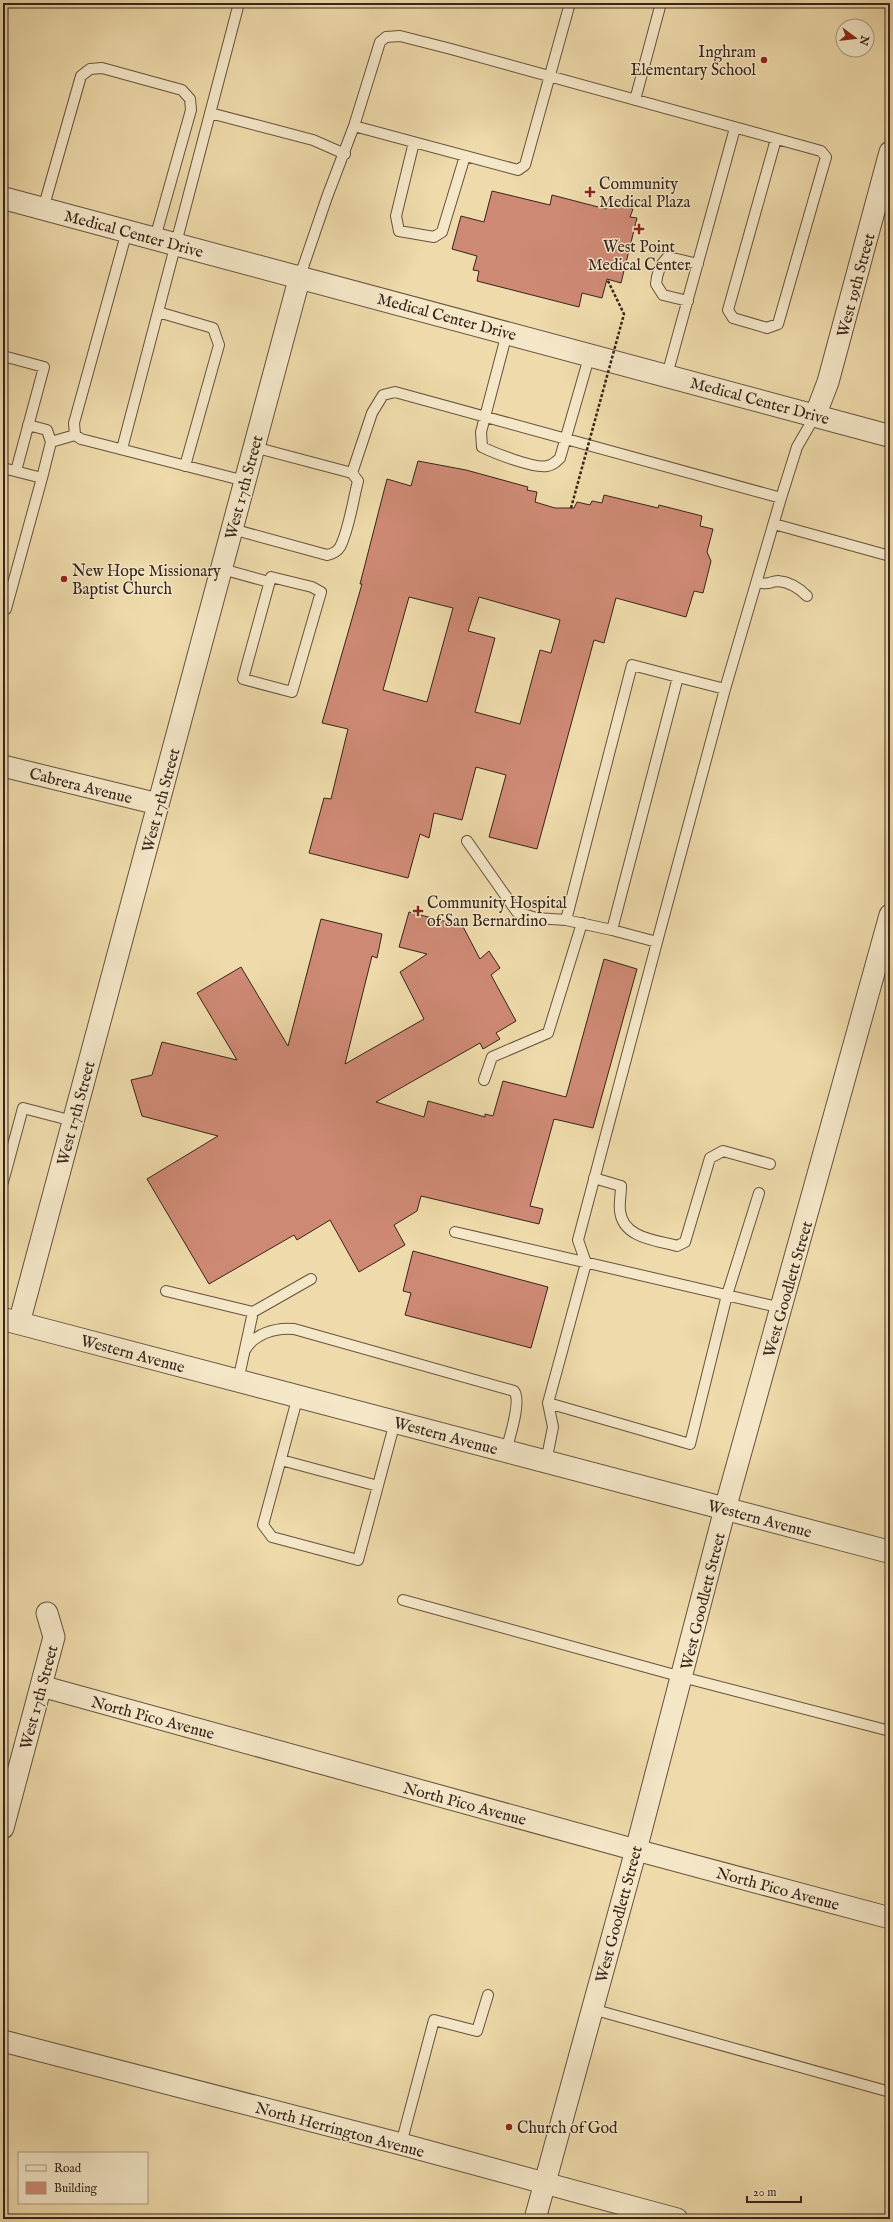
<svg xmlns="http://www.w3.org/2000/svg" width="893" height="2222" font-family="'IM FELL English',serif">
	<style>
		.building { fill: #ce8974; stroke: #38241b; fill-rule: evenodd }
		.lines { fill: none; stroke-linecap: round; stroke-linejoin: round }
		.service-casing { stroke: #66523f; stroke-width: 12 }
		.minor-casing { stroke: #66523f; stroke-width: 23 }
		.tertiary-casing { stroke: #66523f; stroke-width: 24 }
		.service { stroke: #f4e7c8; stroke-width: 10 }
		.minor { stroke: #f4e7c8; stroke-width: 21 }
		.tertiary { stroke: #f4e7c8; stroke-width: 22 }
		.path-bridge { stroke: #38241b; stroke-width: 2.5; stroke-dasharray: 3 2; stroke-linecap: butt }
		.poi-dot { fill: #8f2418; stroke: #f4e7c8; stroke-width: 1.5 }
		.labels { text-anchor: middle; stroke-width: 3; stroke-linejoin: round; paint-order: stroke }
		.poi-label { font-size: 16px; fill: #38241b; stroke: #f4e7c8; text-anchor: start }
		.street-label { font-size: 16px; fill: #38241b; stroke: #f4e7c8 }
	</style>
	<rect width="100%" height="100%" fill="#eedaaa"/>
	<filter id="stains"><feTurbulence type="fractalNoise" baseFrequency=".005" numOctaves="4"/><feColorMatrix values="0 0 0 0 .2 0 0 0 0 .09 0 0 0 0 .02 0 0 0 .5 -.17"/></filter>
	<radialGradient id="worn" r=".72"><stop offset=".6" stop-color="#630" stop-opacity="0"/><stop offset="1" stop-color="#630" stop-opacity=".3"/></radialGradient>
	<path class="building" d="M492,191L550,205L552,195L606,209L608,202L633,209L630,217L637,218L621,283L607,279L602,298L582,293L579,307L477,281L479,271L473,270L477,256L452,249L461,216L484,222Z
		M418,461L466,470L528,487L527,490L537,492L535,502L555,508H574L577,502L590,505L592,501L602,503L604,495L658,508L659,505L702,516L700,526L713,529L707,552L711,561L703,593L694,591L686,617L616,598L604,643L594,640L537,849L489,837L506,775L476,767L462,820L434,813L429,838L420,834L408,878L309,853L324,798L331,799L348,729L322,723L362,584H360L387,479L411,486ZM409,597L453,608L427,702L383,690ZM479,597L560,620L551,653L540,650L520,724L475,712L495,638L468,631Z
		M409,912L455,924L460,921L480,959L489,951L500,968L491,975L516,1021L496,1033L500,1039L483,1049L480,1043L376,1102L424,1117L428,1101L485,1117V1114L493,1116L503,1081L566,1097L604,959L637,969L593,1128L554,1119L530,1206L543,1209L539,1224L421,1196L417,1211L394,1225L405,1245L359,1272L330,1220L297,1240L294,1235L209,1284L147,1179L218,1136L142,1116L131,1080L152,1075L162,1042L237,1060L197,993L241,967L288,1046L321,919L382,934L377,958L372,956L345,1064L424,1019L400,972L427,954L399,947Z
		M413,1251L548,1287L531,1348L405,1315L411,1293L403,1291Z"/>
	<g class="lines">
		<g class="service-casing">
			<path id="service" d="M635,100L661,3
				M210,113L313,140L345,154
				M354,126L518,170L525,165L570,3
				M414,142L396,216L399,231L434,237L442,232L465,156
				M43,209L81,76L90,69L102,68L182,90L190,99L191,110L155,238
				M127,231L74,423L75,435L81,439L245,481
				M300,276L327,197L354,126L380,42L386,37L400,36L451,49L821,151L826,157L778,324L767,328L733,318L728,310L776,139
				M688,301L663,295L656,284C657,273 660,264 668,257L698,264
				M158,312L213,328L219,345L185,466
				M507,333L481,432L482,447C494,453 535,469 547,466C553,465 556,462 560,458L590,354
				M3,356L44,367L16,471
				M667,375L735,128
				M28,425L47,430L51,442
				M122,449L239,3
				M3,468L42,478L6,609L3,608
				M352,473L372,413L383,395L395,392L781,498
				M42,478L51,442L75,435
				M774,524L890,556
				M232,529L327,555C332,554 337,552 340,547C349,530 353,500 358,481L352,473L254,447
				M222,569L269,582
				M271,577L312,587L321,592L292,692L243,679Z
				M757,582C770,586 770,581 778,581C790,582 799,588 807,596
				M725,689L678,677L612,930L657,942L725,689L781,498L797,447L815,416
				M467,841L517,912L536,918L566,920
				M612,930L566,920L632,665L678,677
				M484,1080L492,1057L548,1033L582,923
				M594,1178L621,1186C621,1194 619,1203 620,1211C623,1238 655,1240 677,1246L685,1242L710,1158L723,1151L770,1164
				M3,1182L23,1108L73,1121
				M455,1232L782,1308
				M166,1291L253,1312L238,1381
				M253,1312L311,1279
				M245,1350C254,1334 276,1327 294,1329L514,1391C522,1401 509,1439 506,1451
				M298,1396L263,1525L272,1537L358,1560L395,1422
				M548,1403L690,1444L727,1295L759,1193
				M281,1460L378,1486
				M546,1462L553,1427L548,1403L586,1263L578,1240L657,942
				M403,1600L682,1677L890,1731
				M592,2009L890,2092
				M401,2144L434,2020L477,2031L488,1995"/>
		</g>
		<g class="minor-casing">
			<path id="minor" d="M815,416L828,382L890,152
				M3,766L158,804
				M19,1323L300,276
				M41,1686L636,1850L890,1918
				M3,1828L54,1637L47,1613
				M3,2041L401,2144L677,2219
				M535,2219L636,1850L725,1509L890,915"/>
		</g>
		<g class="tertiary-casing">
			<path id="tertiary" d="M3,198L890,436
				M3,1319L890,1552"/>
		</g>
		<use href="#service" class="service"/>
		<use href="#minor" class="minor"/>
		<use href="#tertiary" class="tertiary"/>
		<path class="path-bridge" d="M571,508L624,314L607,279"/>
	</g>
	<g class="poi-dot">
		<circle cx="764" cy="60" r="4"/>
		<path d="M588 186h4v4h4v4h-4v4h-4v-4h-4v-4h4z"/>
		<path d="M637 223h4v4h4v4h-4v4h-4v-4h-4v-4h4z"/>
		<circle cx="64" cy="579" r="4"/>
		<path d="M416 905h4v4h4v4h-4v4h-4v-4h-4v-4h4z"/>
		<circle cx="509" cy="2127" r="4"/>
	</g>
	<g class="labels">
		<g class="poi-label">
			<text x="756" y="57" text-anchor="end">Inghram<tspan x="756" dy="18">Elementary School</tspan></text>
			<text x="599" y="189">Community<tspan x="599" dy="18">Medical Plaza</tspan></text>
			<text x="639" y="252" text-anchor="middle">West Point<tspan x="639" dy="18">Medical Center</tspan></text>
			<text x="72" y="576">New Hope Missionary<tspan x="72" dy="18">Baptist Church</tspan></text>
			<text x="427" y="908">Community Hospital<tspan x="427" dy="18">of San Bernardino</tspan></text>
			<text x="517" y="2133">Church of God</text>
		</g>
		<g class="street-label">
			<text transform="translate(134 233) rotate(15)" y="6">Medical Center Drive</text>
			<text transform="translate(855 285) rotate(-75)" y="6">West 19th Street</text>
			<text transform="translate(447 316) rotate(15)" y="6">Medical Center Drive</text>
			<text transform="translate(760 400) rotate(15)" y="6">Medical Center Drive</text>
			<text transform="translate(243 487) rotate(-75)" y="6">West 17th Street</text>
			<text transform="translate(81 785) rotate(14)" y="6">Cabrera Avenue</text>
			<text transform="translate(160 800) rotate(-75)" y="6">West 17th Street</text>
			<text transform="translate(75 1113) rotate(-75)" y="6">West 17th Street</text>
			<text transform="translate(787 1289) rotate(-74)" y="6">West Goodlett Street</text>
			<text transform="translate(133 1353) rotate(15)" y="6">Western Avenue</text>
			<text transform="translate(446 1435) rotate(15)" y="6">Western Avenue</text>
			<text transform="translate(760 1518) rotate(15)" y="6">Western Avenue</text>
			<text transform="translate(702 1601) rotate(-76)" y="6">West Goodlett Street</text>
			<text transform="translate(38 1697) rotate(-75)" y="6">West 17th Street</text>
			<text transform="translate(153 1717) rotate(15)" y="6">North Pico Avenue</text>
			<text transform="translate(465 1803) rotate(15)" y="6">North Pico Avenue</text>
			<text transform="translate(778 1888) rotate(15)" y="6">North Pico Avenue</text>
			<text transform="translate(618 1914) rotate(-75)" y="6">West Goodlett Street</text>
			<text transform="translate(340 2129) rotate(15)" y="6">North Herrington Avenue</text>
		</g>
	</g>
	<rect width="893" height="2222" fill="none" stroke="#eedaaa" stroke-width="16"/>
	<rect x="4" y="4" width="885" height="2214" fill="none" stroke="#38241b" stroke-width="2"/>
	<rect x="8" y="8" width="877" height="2206" fill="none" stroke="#38241b"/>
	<rect x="18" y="2152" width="130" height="52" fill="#f4e7c8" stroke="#a99983"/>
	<rect x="26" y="2165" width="20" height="6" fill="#f4e7c8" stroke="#a99983"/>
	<text x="54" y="2172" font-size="12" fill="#38241b">Road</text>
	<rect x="26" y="2182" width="20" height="12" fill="#ce8974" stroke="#a99983"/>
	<text x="54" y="2192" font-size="12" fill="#38241b">Building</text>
	<g transform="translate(855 38) rotate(105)"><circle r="19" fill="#f4e7c8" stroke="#a99983"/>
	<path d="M0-3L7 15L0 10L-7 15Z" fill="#8f2418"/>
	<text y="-6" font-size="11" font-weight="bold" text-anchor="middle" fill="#38241b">N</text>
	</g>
	<path d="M747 2196v6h54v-6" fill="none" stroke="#38241b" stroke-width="2"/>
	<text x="753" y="2196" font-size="12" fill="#38241b" stroke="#f4e7c8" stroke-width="3" paint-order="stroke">20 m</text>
	<rect width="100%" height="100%" filter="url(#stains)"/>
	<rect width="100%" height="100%" fill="url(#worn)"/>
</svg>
